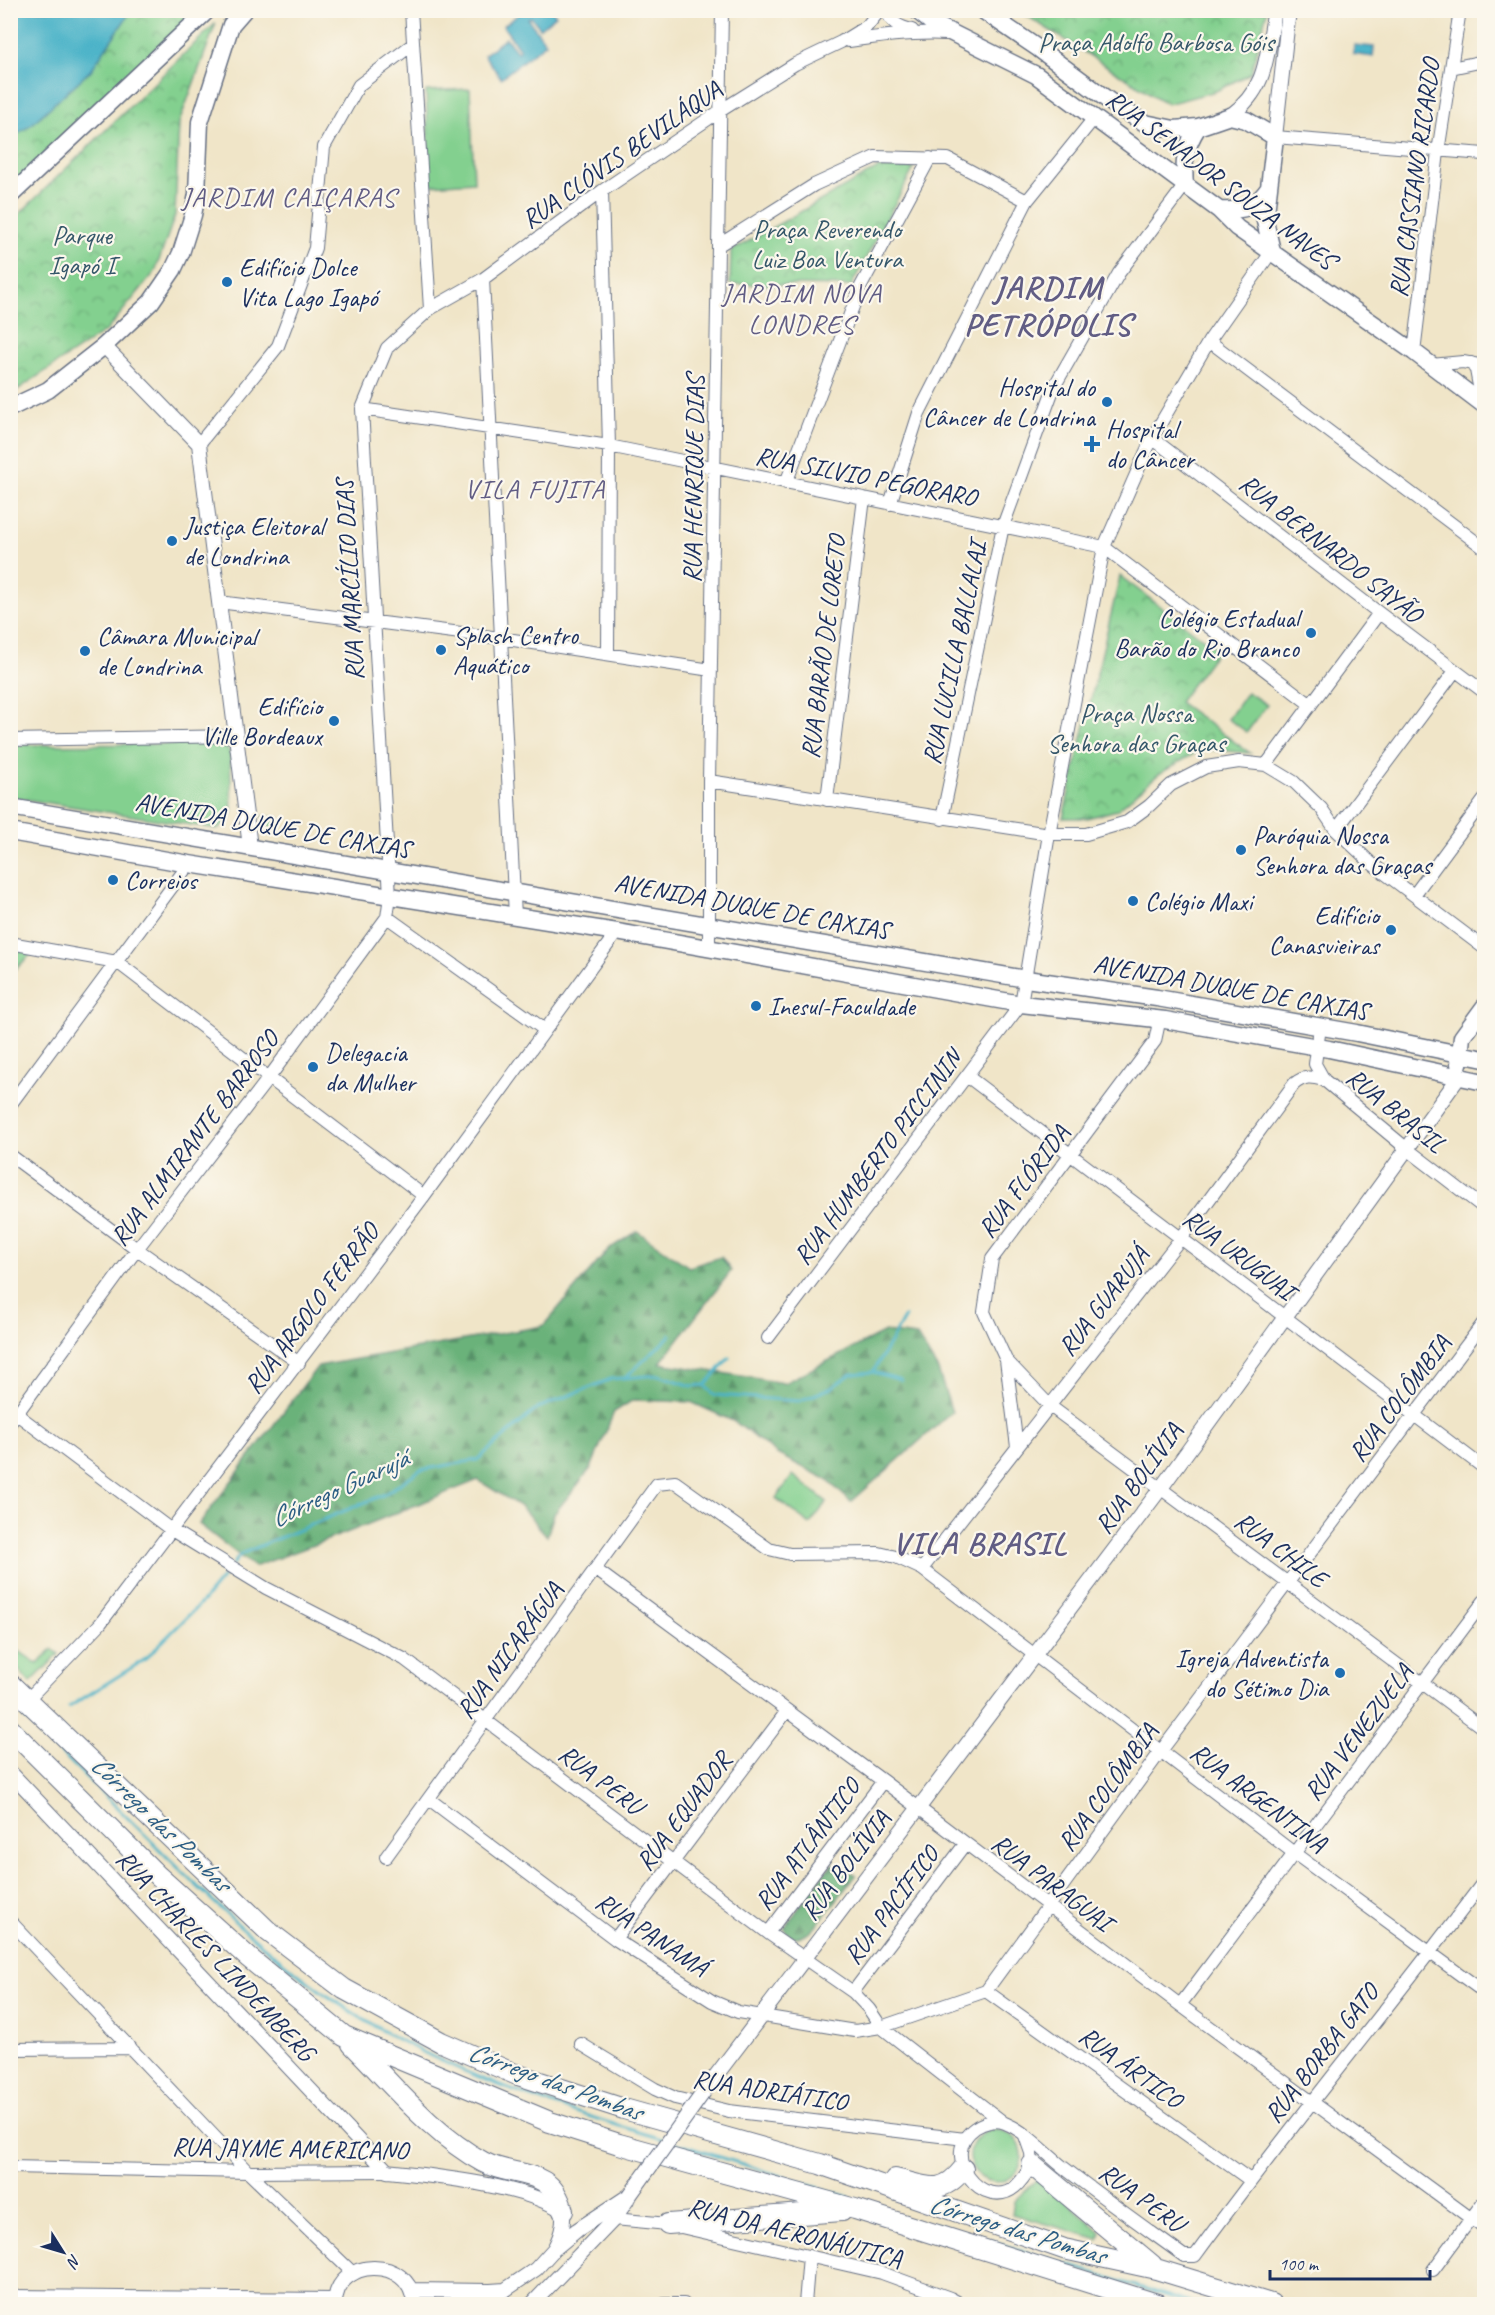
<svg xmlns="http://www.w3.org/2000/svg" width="1495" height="2315" font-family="Caveat,sans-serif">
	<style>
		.grass { fill: #83d08f; stroke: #4f8076; stroke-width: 1.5 }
		.forest { fill: url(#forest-firs); stroke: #42706c; stroke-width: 1.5 }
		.park { fill: url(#park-crowns); stroke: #4f8076; stroke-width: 1.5 }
		.water { fill: #4ab2c8; stroke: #327093; stroke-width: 1.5 }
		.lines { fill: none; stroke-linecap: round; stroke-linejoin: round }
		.stream { stroke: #4ab2c8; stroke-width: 3 }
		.minor-casing { stroke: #666f83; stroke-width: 14 }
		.tertiary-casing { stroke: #666f83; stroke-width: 16 }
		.secondary-casing { stroke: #666f83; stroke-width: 19 }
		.trunk-casing { stroke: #666f83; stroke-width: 22 }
		.minor { stroke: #fff; stroke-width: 12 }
		.tertiary { stroke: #fff; stroke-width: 14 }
		.secondary { stroke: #fff; stroke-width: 16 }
		.trunk { stroke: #fff; stroke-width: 20 }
		.tertiary-bridge-casing { stroke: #666f83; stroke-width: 16; stroke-linecap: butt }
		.tertiary-bridge { stroke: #fff; stroke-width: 14 }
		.poi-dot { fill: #1f6fb2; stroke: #fbf7ec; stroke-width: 2 }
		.labels { text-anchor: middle; stroke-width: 4.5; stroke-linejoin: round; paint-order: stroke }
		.park-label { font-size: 26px; fill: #35576a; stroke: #fbf7ec }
		.street-label { font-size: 26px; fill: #1b2f5e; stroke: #fbf7ec }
		.poi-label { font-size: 26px; fill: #1b2f5e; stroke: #fbf7ec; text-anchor: start }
		.neighbourhood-label { font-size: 27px; letter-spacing: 1.5px; fill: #615d84; stroke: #fbf7ec }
		.water-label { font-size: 27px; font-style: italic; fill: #2b5d83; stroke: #fbf7ec }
		.district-label { font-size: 32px; font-weight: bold; letter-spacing: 1.5px; fill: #615d84; stroke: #fbf7ec }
	</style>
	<defs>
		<pattern id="forest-firs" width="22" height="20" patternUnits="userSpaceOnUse" patternTransform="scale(1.5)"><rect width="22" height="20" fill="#6ab27a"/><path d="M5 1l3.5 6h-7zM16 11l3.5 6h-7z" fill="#569167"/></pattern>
		<pattern id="park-crowns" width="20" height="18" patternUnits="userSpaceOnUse" patternTransform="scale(1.5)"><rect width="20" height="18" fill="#83d08f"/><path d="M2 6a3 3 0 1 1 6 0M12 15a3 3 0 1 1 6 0" fill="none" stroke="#6aa978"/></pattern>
	</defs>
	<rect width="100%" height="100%" fill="#fbf7ec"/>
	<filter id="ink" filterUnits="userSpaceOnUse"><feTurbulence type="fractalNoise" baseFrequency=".0167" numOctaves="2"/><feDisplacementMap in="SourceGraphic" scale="12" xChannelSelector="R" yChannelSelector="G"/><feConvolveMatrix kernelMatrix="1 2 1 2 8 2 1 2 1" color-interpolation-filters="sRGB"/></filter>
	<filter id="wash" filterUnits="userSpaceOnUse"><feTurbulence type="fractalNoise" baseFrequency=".008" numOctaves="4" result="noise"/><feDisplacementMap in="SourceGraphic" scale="24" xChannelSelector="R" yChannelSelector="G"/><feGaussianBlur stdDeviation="1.35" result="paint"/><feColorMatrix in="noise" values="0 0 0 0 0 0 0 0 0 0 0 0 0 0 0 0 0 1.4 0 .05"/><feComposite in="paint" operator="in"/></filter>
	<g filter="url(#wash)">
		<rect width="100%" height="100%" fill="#f0e5c8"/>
		<path class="grass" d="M470,89L474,182L430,185L426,91Z
			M1247,692L1267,705L1247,732L1228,719Z
			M218,744L226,747L230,753L232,813L228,821L217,829L11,797L10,745Z
			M262,816L279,818L277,832L268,825Z
			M793,1475L827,1502L810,1524L776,1498Z
			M10,1645L38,1664L52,1649L59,1654L30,1683L11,1661Z
			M970 2156a26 26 0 1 1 52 0a26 26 0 1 1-52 0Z
			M1039,2177L1101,2232L1099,2239L1012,2214L1014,2201Z"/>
		<path class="forest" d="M637,1231L689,1267L721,1257L731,1271L660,1363L784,1383L885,1332L917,1336L938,1370L952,1412L851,1502L826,1479L777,1454L735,1422L691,1402L633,1400L614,1412L591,1468L554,1514L547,1536L521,1507L478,1480L346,1533L254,1567L199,1524L318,1366L543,1326L609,1249Z
			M832,1863L856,1875C847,1885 816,1930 807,1934C798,1939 788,1938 784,1928Z"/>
		<path class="park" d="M131,11H198L124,77L11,187L10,139L33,123L91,70Z
			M1019,11H1267L1251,73L1216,91L1167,104Z
			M216,23L179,123L175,215L155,272L107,330L11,394V222Z
			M878,168H914L851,286L730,284L731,251Z
			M1120,576L1218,650L1179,702L1250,753L1202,749L1159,774L1117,810L1087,818H1063Z
			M11,613L13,617L11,728Z
			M11,949L32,953L11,974Z"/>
		<path class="water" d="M11,10L131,11L91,70L33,123L11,139Z
			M523,11H552L556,15L540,28L531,17L528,19L546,43L501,78L484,55L506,38L517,52L520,50L503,26Z
			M1354,45L1374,47L1373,57L1353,54Z"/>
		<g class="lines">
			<path class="stream" d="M873,1372L905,1317
				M626,1377L671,1335
				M705,1386L729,1358
				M233,1564L241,1554L385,1494L420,1470L477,1460L538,1408L611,1379L659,1375L692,1386L704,1385L715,1395L799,1401L831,1388L851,1374L873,1372L901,1380
				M10,1703C56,1747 101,1792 146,1836C225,1915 307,1993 407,2044C489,2087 577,2113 665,2140
				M69,1707L144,1660L203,1601L229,1570
				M672,2142L851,2198
				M935,2224L1194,2304"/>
		</g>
	</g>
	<g filter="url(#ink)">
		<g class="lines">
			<g class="minor-casing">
				<path id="minor" d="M411,10L430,309
					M886,10C891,23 899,27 912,30
					M849,41C882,36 914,32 947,34
					M1451,68L1484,61
					M1275,137L1484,154
					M602,191L609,446L608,654
					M719,245L814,185L875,157L948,159L1027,201
					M483,279L515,916
					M1209,341L1484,548
					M1414,352L1438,152L1460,10
					M1471,363L1476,370L1479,386
					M1431,365L1463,362L1484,366
					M362,409L609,446L1104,547L1311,705
					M1152,438L1379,613L1484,692
					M199,444L278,346L315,248L324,147L359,85L413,44
					M786,483L860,288L930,158
					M890,504L919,413L1027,201L1095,117
					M219,602L500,638L711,670
					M10,740L237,736
					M1266,765L1379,613
					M709,781L1049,834H1086L1127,822L1149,806L1171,785L1206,767L1239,762L1266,765L1294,782L1321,808L1336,830L1371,863L1484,948
					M827,800L864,498
					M942,819L1003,526L1054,387L1119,273L1185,185
					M1336,830L1455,671
					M1414,895L1484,800
					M387,917L545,1030
					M10,943L117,962L424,1196
					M709,948V781L722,10
					M1155,1018L1158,1027L1155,1041L992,1259L984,1312L1006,1360L1050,1406L1484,1729
					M1320,1027L1315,1064L1324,1080L1406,1148L1484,1208
					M967,1076L1484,1468
					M10,1105L189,864
					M10,1155L137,1249L299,1363
					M768,1338L1021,1004L1049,834L1104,547L1152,438L1209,341L1272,251
					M1006,1360L1017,1447
					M10,1409L170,1529L266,1588L404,1659L768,1933L853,1992L869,2009L881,2027L1003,2122
					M10,1423L137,1249L268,1079L387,917L390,896L362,409L387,348L430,309L483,279L602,191L720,111L795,64L841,42L867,26L880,10
					M595,1569L883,1781L1180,2005L1484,2228
					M922,1569L1181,1238L1294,1084C1305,1075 1312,1077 1324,1080
					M27,1700L100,1624L424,1196L617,932
					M429,1799L615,1939L712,2001L738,2012L855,2031L881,2027L986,1991L1161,1751L1484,1322
					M386,1857L657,1484L675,1482L769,1549L790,1554L879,1553L896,1557L922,1569L1294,1853L1484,1992
					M10,1921L248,2172L354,2274
					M768,1933L883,1781
					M615,1939L787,1711
					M986,1991L1250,2180
					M853,1992L965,1844
					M1180,2005L1484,1601
					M581,2044L655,2089L675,2098L729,2111L965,2139
					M10,2049L131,2048
					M1025,2136L1031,2153L1032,2165C1027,2173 1022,2181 1015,2187C984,2213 937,2155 975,2128C984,2122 996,2119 1005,2123C1027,2132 1045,2153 1063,2167C1103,2198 1144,2227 1184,2256H1195C1288,2128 1390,2007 1484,1881
					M10,2167L248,2172L387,2171
					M614,2219L668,2224L882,2273L950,2298L961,2304
					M1433,2270L1484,2201
					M664,2304H684
					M805,2304L809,2256"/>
			</g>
			<g class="tertiary-casing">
				<path id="tertiary" d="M1230,116C1269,87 1266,55 1275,10
					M1275,137L1289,10
					M104,346L199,444L250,847
					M10,1772L387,2171C434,2176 524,2185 563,2211C564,2226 561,2236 554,2249
					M708,2086L1161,1488L1459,1077
					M411,2290L490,2291L505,2290L536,2269L554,2249L577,2230L630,2195
					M10,2297L335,2300
					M335,2304C335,2257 411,2255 414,2304
					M532,2304L614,2219L627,2200"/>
			</g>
			<g class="secondary-casing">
				<path id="secondary" d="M916,10L932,23L1036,75L1219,210L1237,228L1414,352L1484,405
					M982,10L1039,49L1116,106L1145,123L1174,129L1198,127L1230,116L1246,120L1275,137L1265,221L1272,251
					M1185,185C1183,162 1185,147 1198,127
					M10,196L208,10
					M1219,210C1243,211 1254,209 1269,188
					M10,408L48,390L104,346L151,302L173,270L181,253L193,215L197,194L200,122L231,25L244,10
					M10,807L1026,979L1157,998L1357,1033L1484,1059
					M10,832L189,864L617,932L1021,1004L1165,1020L1329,1049L1484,1082
					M1459,1064L1462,1037L1484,1007"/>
			</g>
			<g class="trunk-casing">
				<path id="trunk" d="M10,1684L269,1932L344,1989L441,2042L515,2074L624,2109L820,2164L1064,2249L1156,2269L1271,2304
					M10,1729L158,1876L249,1958L344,2036L550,2122L619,2144L855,2209L1157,2304
					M352,2044C393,2085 432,2134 483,2162C515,2179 551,2165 563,2211
					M1032,2165L1152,2265
					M895,2179C926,2186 941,2197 963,2169
					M668,2224L842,2211"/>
			</g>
			<use href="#minor" class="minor"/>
			<use href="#tertiary" class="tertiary"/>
			<use href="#secondary" class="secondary"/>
			<use href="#trunk" class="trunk"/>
			<g class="tertiary-bridge-casing">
				<path id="tertiary-bridge" d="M630,2195L708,2086"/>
			</g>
			<use href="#tertiary-bridge" class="tertiary-bridge"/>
		</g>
	</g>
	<g class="poi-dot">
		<circle cx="227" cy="282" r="6"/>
		<circle cx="1107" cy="402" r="6"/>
		<path d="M1089 435h6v6h6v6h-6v6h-6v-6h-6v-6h6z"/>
		<circle cx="172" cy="541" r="6"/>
		<circle cx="1311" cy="633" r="6"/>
		<circle cx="441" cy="650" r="6"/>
		<circle cx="85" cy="651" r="6"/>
		<circle cx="334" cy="721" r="6"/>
		<circle cx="1241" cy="850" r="6"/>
		<circle cx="113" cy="880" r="6"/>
		<circle cx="1133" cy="901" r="6"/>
		<circle cx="1391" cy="930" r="6"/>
		<circle cx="756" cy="1006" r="6"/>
		<circle cx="313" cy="1067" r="6"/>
		<circle cx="1340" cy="1673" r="6"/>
	</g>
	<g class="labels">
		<g class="park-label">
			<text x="1156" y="51">Praça Adolfo Barbosa Góis</text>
			<text x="827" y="238">Praça Reverendo<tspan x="827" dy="30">Luiz Boa Ventura</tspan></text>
			<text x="82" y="244">Parque<tspan x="82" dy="30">Igapó I</tspan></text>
			<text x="1136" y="722">Praça Nossa<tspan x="1136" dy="30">Senhora das Graças</tspan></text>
		</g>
		<g class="street-label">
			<text transform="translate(621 154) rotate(-35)" y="9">RUA CLÓVIS BEVILÁQUA</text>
			<text transform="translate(1414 178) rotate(-82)" y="9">RUA CASSIANO RICARDO</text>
			<text transform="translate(1221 179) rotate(37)" y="9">RUA SENADOR SOUZA NAVES</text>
			<text transform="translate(866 476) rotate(11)" y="9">RUA SILVIO PEGORARO</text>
			<text transform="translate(693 479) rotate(-89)" y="9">RUA HENRIQUE DIAS</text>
			<text transform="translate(1331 548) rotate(38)" y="9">RUA BERNARDO SAYÃO</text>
			<text transform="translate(349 580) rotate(-93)" y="9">RUA MARCÍLIO DIAS</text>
			<text transform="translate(823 647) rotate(-83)" y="9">RUA BARÃO DE LORETO</text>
			<text transform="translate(954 653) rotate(-78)" y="9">RUA LUCILLA BALLALAI</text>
			<text transform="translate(273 825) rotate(10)" y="9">AVENIDA DUQUE DE CAXIAS</text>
			<text transform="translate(752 906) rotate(10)" y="9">AVENIDA DUQUE DE CAXIAS</text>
			<text transform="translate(1231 987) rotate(10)" y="9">AVENIDA DUQUE DE CAXIAS</text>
			<text transform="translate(1396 1110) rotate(39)" y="9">RUA BRASIL</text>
			<text transform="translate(194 1138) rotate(-53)" y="9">RUA ALMIRANTE BARROSO</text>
			<text transform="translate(877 1157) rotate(-53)" y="9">RUA HUMBERTO PICCININ</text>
			<text transform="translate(1023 1181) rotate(-53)" y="9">RUA FLÓRIDA</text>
			<text transform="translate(1239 1254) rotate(37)" y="9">RUA URUGUAI</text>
			<text transform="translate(1103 1301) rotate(-52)" y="9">RUA GUARUJÁ</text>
			<text transform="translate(311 1308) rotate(-53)" y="9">RUA ARGOLO FERRÃO</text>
			<text transform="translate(1399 1398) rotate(-53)" y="9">RUA COLÔMBIA</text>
			<text transform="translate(1138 1478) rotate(-54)" y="9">RUA BOLÍVIA</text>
			<text transform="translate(1281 1549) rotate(37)" y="9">RUA CHILE</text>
			<text transform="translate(509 1650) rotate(-54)" y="9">RUA NICARÁGUA</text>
			<text transform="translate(1358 1732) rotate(-53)" y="9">RUA VENEZUELA</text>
			<text transform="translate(601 1779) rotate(37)" y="9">RUA PERU</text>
			<text transform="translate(1107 1787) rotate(-54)" y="9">RUA COLÔMBIA</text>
			<text transform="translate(1259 1797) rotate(37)" y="9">RUA ARGENTINA</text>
			<text transform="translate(683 1811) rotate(-53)" y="9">RUA EQUADOR</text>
			<text transform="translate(807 1844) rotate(-53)" y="9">RUA ATLÂNTICO</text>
			<text transform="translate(845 1865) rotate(-53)" y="9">RUA BOLÍVIA</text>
			<text transform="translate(1052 1882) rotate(37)" y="9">RUA PARAGUAI</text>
			<text transform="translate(891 1905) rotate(-53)" y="9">RUA PACÍFICO</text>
			<text transform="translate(652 1934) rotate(34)" y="9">RUA PANAMÁ</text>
			<text transform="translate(216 1955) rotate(47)" y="9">RUA CHARLES LINDEMBERG</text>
			<text transform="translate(1321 2053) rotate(-52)" y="9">RUA BORBA GATO</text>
			<text transform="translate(1131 2067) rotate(36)" y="9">RUA ÁRTICO</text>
			<text transform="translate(770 2090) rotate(9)" y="9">RUA ADRIÁTICO</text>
			<text transform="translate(290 2148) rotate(1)" y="9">RUA JAYME AMERICANO</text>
			<text transform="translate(1142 2197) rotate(36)" y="9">RUA PERU</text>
			<text transform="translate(795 2232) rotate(14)" y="9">RUA DA AERONÁUTICA</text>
		</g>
		<g class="poi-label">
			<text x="239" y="276">Edifício Dolce<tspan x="239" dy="30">Vita Lago Igapó</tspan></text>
			<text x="1095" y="396" text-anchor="end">Hospital do<tspan x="1095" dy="30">Câncer de Londrina</tspan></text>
			<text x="1106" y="438">Hospital<tspan x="1106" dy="30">do Câncer</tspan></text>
			<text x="184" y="535">Justiça Eleitoral<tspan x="184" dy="30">de Londrina</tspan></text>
			<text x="1299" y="627" text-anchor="end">Colégio Estadual<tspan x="1299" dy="30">Barão do Rio Branco</tspan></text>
			<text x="453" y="644">Splash Centro<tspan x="453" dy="30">Aquático</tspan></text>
			<text x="97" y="645">Câmara Municipal<tspan x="97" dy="30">de Londrina</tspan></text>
			<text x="322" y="715" text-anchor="end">Edifício<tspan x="322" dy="30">Ville Bordeaux</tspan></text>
			<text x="1253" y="844">Paróquia Nossa<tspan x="1253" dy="30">Senhora das Graças</tspan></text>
			<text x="125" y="889">Correios</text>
			<text x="1145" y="910">Colégio Maxi</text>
			<text x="1379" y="924" text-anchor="end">Edifício<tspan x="1379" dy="30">Canasvieiras</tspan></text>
			<text x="768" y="1015">Inesul-Faculdade</text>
			<text x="325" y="1061">Delegacia<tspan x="325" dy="30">da Mulher</tspan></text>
			<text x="1328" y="1667" text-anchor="end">Igreja Adventista<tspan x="1328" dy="30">do Sétimo Dia</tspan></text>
		</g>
		<g class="neighbourhood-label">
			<text x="289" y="206">JARDIM CAIÇARAS</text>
			<text x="802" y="302">JARDIM NOVA<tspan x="802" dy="31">LONDRES</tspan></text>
			<text x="535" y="498">VILA FUJITA</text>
		</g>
		<g class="water-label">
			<text transform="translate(339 1488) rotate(-25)" y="9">Córrego Guarujá</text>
			<text transform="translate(161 1823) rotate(44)" y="9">Córrego das Pombas</text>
			<text transform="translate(555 2081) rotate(20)" y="9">Córrego das Pombas</text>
			<text transform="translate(1017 2229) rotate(17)" y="9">Córrego das Pombas</text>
		</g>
		<g class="district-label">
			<text x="1048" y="298">JARDIM<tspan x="1048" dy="37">PETRÓPOLIS</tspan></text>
			<text x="980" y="1554">VILA BRASIL</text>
		</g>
	</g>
	<rect width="1495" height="2315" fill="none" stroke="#fbf7ec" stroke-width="36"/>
	<g transform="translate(63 2252) rotate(127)" stroke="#fbf7ec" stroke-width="4.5" paint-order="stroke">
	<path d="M0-4.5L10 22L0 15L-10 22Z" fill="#1b2f5e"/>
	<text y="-9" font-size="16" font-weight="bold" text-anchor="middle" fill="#1b2f5e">N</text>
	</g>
	<path d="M1270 2270v9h160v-9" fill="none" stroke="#1b2f5e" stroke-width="3"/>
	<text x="1279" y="2270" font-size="18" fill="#1b2f5e" stroke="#fbf7ec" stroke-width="4.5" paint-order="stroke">100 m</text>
</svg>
